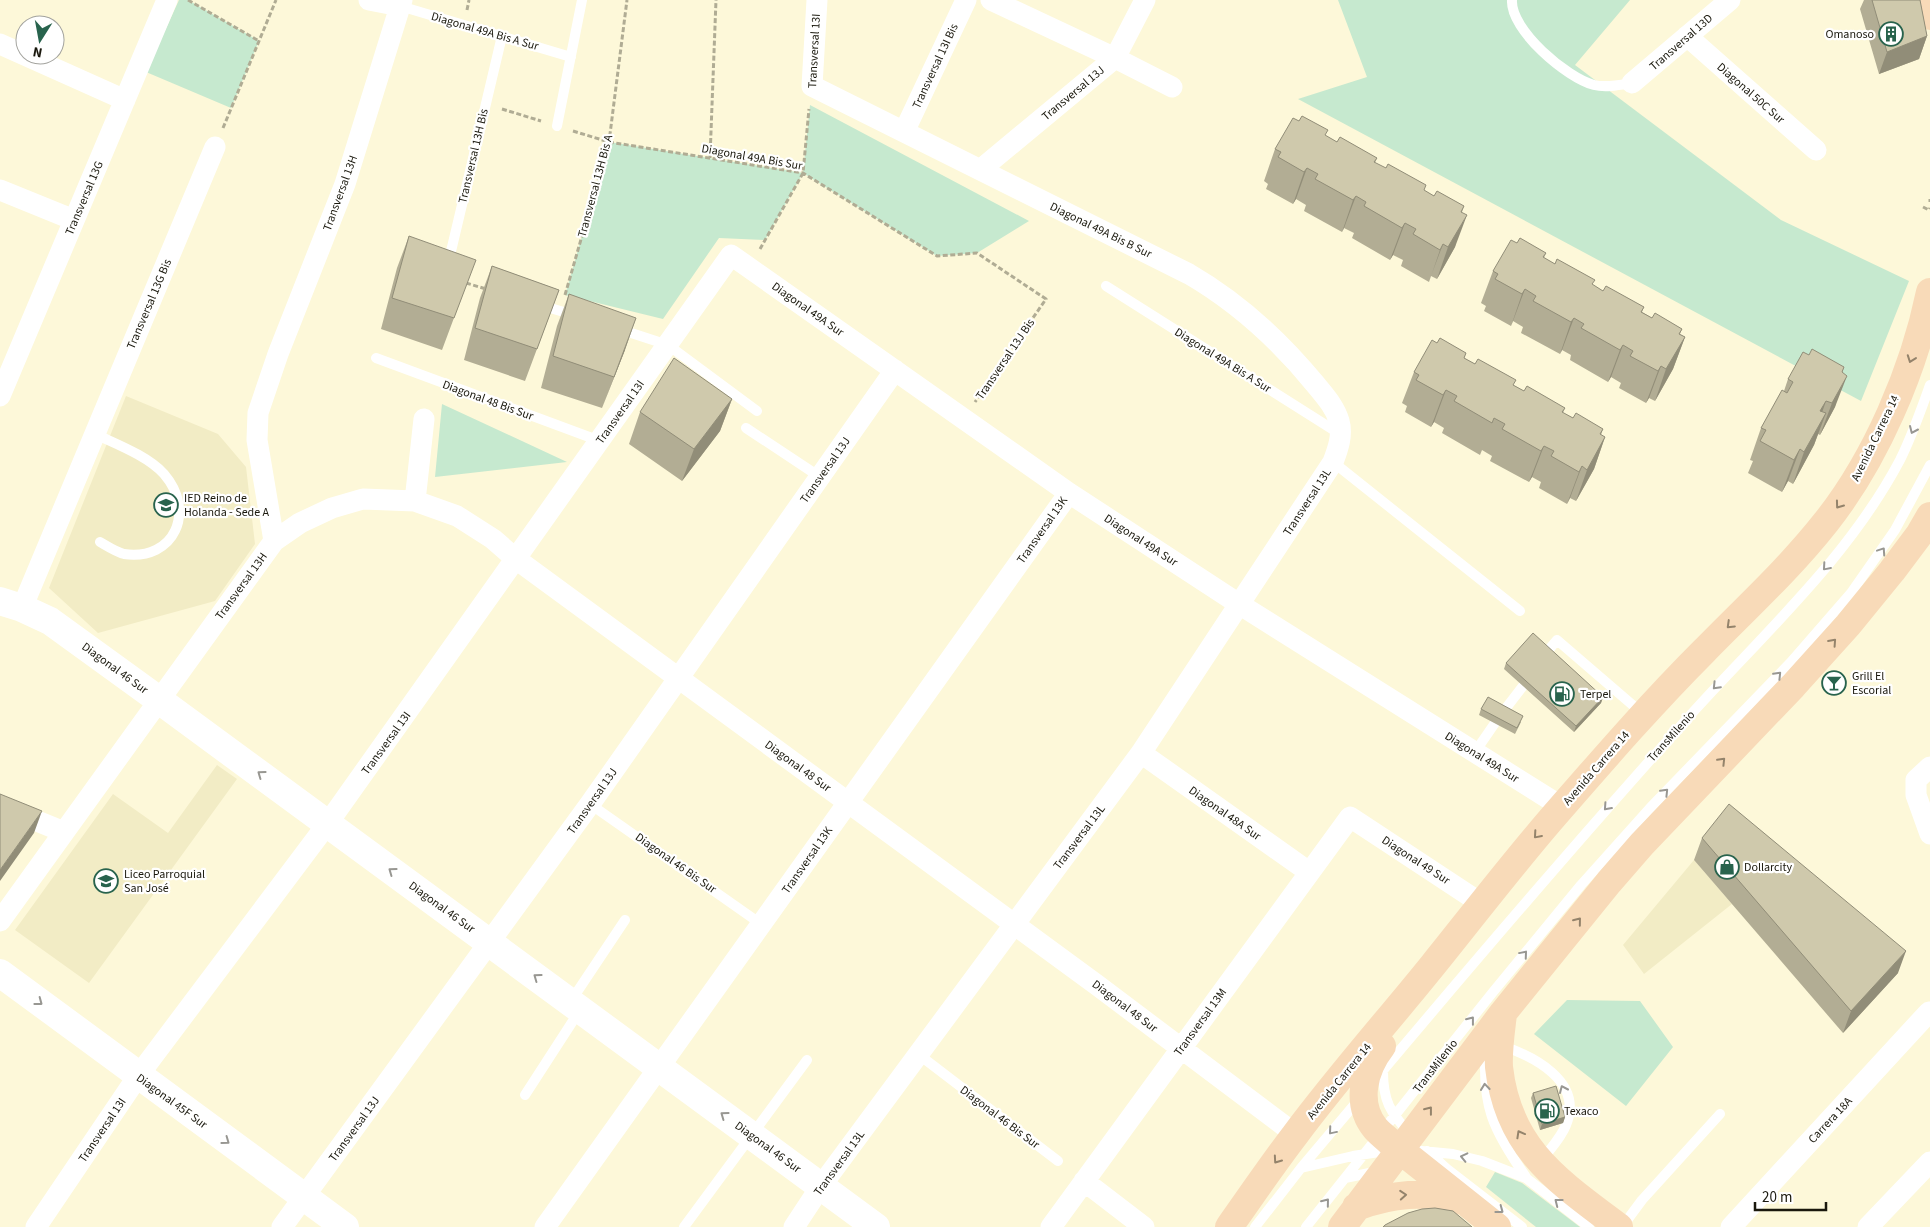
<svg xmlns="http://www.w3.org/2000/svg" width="1930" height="1227" font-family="'Source Sans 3',sans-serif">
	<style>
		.built { fill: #f2ecc5 }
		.green { fill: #c6e9cf }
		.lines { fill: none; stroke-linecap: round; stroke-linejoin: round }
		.path { stroke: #b0ac94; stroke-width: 3; stroke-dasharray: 5 2.5; stroke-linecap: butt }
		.lane { stroke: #fff; stroke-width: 10 }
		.street { stroke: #fff; stroke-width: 21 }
		.secondary { stroke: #fff; stroke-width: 28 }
		.primary { stroke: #f8dab8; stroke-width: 28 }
		.wall { fill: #b2ad94 }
		.shaded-wall { fill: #918d78 }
		.building { fill: #cfc9ac; stroke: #918d78 }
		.oneway { stroke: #94836b }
		.oneway2 { stroke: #989792 }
		.labels { text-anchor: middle; stroke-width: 4.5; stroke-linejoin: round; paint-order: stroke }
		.street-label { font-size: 12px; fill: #1a180d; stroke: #fff }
		.poi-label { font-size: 12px; fill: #1a180d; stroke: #fff; text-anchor: start }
	</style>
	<rect width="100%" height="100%" fill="#fdf8d9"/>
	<path class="built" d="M126,396L218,434L246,467L255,544L215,601L98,633L49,588Z
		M217,765L237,779L89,983L15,930L113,794L168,833Z
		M1694,860L1732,904L1644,974L1623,945Z"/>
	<path class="green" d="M179,0H188L259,41L231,108L146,72Z
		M1338,0H1630L1575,65L1781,220L1909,281L1861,401L1298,99L1367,77Z
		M810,105L1029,221L977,253L937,256L803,173L765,240L719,238L663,319L565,295L609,142L803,173Z
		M442,404L567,462L435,477Z
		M1567,1000L1640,1001L1673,1047L1626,1106L1534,1034Z
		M1495,1172L1522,1183L1580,1227H1536L1486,1187Z"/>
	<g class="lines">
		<path class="path" d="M188,0L259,41
			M467,10L469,0
			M502,109L541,121
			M223,128L276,0
			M573,131L609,142L803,173L937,256L977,253L1046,299L975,402
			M710,158L716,0
			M1930,199V202
			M1923,207L1929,210L1930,208
			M760,249L803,173L809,109
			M466,283L486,289
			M565,295L609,142L627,0"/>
		<path class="lane" d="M1512,0C1510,30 1567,78 1594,85C1606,88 1620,85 1632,83
			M400,6L571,57
			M557,126L582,0
			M448,264L502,36
			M1106,286L1340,434
			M540,305L574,315
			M619,329L668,345L757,411
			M376,358L600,441
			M746,428L820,477
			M95,434C116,444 148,456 164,474C196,511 175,561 124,554C116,552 107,546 100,542
			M1333,462L1520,611
			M1546,653L1557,640L1643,714
			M1503,712L1523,686
			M1475,752L1495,723
			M590,804L761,924
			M571,1001L625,920
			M1500,1045C1533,1056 1584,1081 1566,1125C1561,1138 1550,1149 1542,1160
			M1486,1047C1481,1105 1493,1130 1526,1177
			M918,1054L1058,1161
			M1383,1071C1383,1101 1390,1112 1410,1134
			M1374,1081C1474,962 1574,845 1677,730C1754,642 1845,564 1900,460C1912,436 1921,410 1930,385
			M525,1095L580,1010
			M1411,1150L1453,1154L1482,1161L1526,1178L1589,1227
			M1427,1151L1447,1169L1522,1227
			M1301,1168L1353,1156L1392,1150
			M1345,1178L1379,1171
			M684,1227L807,1060
			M1255,1227L1301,1168L1360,1098
			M1306,1227L1493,992L1581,885L1650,808L1791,662L1851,593L1895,530L1930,465
			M1622,1227L1642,1200L1720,1114"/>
		<path class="street" d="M369,0L400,6
			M991,0L1115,58L1172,87
			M1687,36L1816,150
			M0,44L125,100
			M1632,83L1730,0
			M904,132L966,0
			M980,170L1115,58L1145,0
			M0,190L74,220
			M0,396L167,0
			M415,501L424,419
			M274,541L257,440L258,413L278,354L345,184L402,0
			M22,608L215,147
			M1141,753L1309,872
			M1930,767L1916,780V795L1930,834
			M0,806L64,832
			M0,921L274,541L300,523L332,508L363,499L415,501L457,516L493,539L516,559L1097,985L1295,1134
			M1084,1181L1144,1227
			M36,1227L138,1076L328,823L731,255L1069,493L1239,604L1562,807
			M282,1227L590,804L895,370
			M545,1227L1069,493
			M794,1227L821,1186L1141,753L1333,462C1338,449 1343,435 1339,421C1335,407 1325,396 1316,385C1280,341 1239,303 1189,274L812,86L817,0
			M1051,1227L1350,817L1482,904
			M1731,1227L1929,1012
			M1868,1227L1930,1162"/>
		<path class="secondary" d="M0,601L22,608L50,621L159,700L876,1227
			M0,973L345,1227"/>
		<path class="primary" d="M1927,0L1930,16
			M1503,1014C1501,1031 1498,1050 1499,1067C1508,1149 1558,1181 1619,1227
			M1382,1046C1364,1069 1355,1103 1375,1128C1379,1133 1385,1137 1390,1142L1497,1227
			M1356,1207C1394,1193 1423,1191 1462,1201
			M1229,1227C1251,1196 1272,1165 1295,1135C1338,1077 1387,1022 1433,965C1475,913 1516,859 1560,809C1607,755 1654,701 1704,651C1745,609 1789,569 1826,522C1876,459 1914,370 1930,292
			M1342,1227L1503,1013L1609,882L1642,844L1793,686L1848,625L1892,571L1919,535L1930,516"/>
	</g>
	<path class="wall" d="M1864,0H1920L1927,36L1919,59L1879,74L1860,9Z
		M1326,136L1337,142L1377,158L1375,163L1434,196L1464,206L1462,212L1455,247L1437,279L1431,276L1429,282L1401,266L1403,260L1393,255L1390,260L1352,238L1354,233L1344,228L1342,232L1304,211L1306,205L1296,199L1293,204L1266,189L1268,184L1264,181L1275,149Z
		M409,236L464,291L442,350L381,329L397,268Z
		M1517,243L1546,253L1544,258L1603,291L1644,307L1642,312L1652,318L1682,329L1680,334L1685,337L1673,369L1655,401L1649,398L1646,403L1619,388L1621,383L1611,377L1608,382L1570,360L1571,355L1562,350L1560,354L1521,333L1523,327L1513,321L1511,326L1484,311L1486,306L1481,303L1493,271Z
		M492,266L559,290L525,381L464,360L480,298Z
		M569,294L625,350L602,408L541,388L557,326Z
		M1437,343L1466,353L1464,358L1524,391L1565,408L1563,413L1573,418L1603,429L1601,435L1605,437L1594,469L1576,501L1570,498L1567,504L1539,488L1541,482L1532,477L1529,482L1490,461L1492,456L1482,450L1480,455L1442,433L1444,428L1434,422L1431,427L1405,412L1407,406L1402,403L1414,372Z
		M1809,355L1844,367L1842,373L1835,407L1820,435L1818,434L1814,445L1793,484L1788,481L1782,492L1748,473L1753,461L1750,460L1761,428L1784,391L1788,379Z
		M732,399L720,431L682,481L629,444L640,412Z
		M1506,663L1603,697L1601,703L1574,732L1504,669Z
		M1481,709L1521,722L1515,734L1479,715Z
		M1702,838L1898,973L1843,1033L1694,860Z
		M1533,1093L1565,1117L1563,1123L1540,1130L1531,1098Z"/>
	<path class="shaded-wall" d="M1927,36L1919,59L1879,74L1887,52Z
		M1307,168L1296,199L1293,204L1304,172Z
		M1356,196L1344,228L1342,232L1353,200Z
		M1467,215L1455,247L1437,279L1448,247Z
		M1405,223L1393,255L1390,260L1402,228Z
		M1443,244L1431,276L1429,282L1440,250Z
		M1525,289L1513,321L1511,326L1522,294Z
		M636,318L625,350L602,408L614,377Z
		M1574,318L1562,350L1560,354L1571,322Z
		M1685,337L1673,369L1655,401L1666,369Z
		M1623,345L1611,377L1608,382L1620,350Z
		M1661,366L1649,398L1646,403L1658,371Z
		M1847,376L1835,407L1820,435L1832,403Z
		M1446,390L1434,422L1431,427L1443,395Z
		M732,399L720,431L682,481L694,449Z
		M1826,401L1815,433L1820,411Z
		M1826,413L1814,445L1793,484L1804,452Z
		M1605,437L1594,469L1576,501L1587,470Z
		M1544,446L1532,477L1529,482L1541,451Z
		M1800,449L1788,481L1782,492L1794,460Z
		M1582,466L1570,498L1567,504L1579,472Z
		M1603,697L1601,703L1574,732L1576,726Z
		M42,811L34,833L0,881V870Z
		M1906,951L1898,973L1843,1033L1851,1011Z
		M1565,1117L1563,1123L1540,1130L1542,1124Z"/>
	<path class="building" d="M1872,0H1920L1927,36L1887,52Z
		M1302,116L1328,130L1325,135L1337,142L1340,137L1377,158L1374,162L1386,168L1388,164L1426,185L1424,190L1434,196L1437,191L1464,206L1461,212L1467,215L1448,247L1443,244L1440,250L1413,234L1416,229L1405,223L1402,228L1364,206L1366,202L1356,196L1353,200L1315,179L1318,174L1307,168L1304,172L1278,157L1281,152L1275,149L1293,118L1299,121Z
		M409,236L476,260L454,318L392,298Z
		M1520,238L1546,253L1543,257L1555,264L1557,259L1595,280L1592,284L1603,291L1606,286L1644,307L1641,312L1652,318L1655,313L1682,329L1679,334L1685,337L1666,369L1661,366L1658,371L1630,356L1633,351L1623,345L1620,350L1581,328L1584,324L1574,318L1571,322L1533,301L1536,296L1525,289L1522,294L1495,279L1498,274L1493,271L1511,240L1517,243Z
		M492,266L559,290L537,349L475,328Z
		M569,294L636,318L614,377L553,356Z
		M1440,338L1466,353L1464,358L1475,364L1478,359L1516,380L1513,385L1524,391L1527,386L1565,408L1562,412L1573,418L1576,413L1603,429L1600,434L1605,437L1587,470L1582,466L1579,472L1551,456L1554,451L1544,446L1541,451L1502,429L1505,424L1494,418L1492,423L1454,401L1457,396L1446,390L1443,395L1416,380L1419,375L1414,372L1432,340L1437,343Z
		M1812,349L1844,367L1842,372L1847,376L1832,403L1826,401L1820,411L1826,413L1804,452L1800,449L1794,460L1760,441L1766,430L1761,428L1782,390L1787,393L1793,382L1788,379L1803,352L1809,355Z
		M674,358L732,399L694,449L640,412Z
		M1533,633L1603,697L1576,726L1506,663Z
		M1488,697L1523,716L1517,728L1481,709Z
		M0,794L42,811L0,870Z
		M1729,804L1906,951L1851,1011L1702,838Z
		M1556,1086L1565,1117L1542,1124L1533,1093Z
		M1435,1208L1453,1211L1472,1227H1383L1385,1225L1408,1213L1422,1209Z"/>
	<defs><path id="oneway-chevron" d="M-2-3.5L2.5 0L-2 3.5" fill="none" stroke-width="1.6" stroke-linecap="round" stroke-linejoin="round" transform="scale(1.25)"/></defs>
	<g class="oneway">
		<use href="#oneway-chevron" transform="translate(1911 359) rotate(110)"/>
		<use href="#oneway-chevron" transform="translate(1839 505) rotate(126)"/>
		<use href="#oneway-chevron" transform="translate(1730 625) rotate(136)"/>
		<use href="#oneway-chevron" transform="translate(1833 642) rotate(-48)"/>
		<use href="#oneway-chevron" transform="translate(1722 761) rotate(-46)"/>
		<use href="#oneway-chevron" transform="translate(1537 835) rotate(131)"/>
		<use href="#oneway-chevron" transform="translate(1578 921) rotate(-51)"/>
		<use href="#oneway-chevron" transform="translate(1429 1110) rotate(-52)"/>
		<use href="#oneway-chevron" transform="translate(1520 1134) rotate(-119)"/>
		<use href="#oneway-chevron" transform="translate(1277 1160) rotate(125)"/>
		<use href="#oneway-chevron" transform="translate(1403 1195) rotate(-4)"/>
	</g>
	<g class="oneway2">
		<use href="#oneway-chevron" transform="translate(1913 430) rotate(114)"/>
		<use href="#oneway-chevron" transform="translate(1882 551) rotate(-56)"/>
		<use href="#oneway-chevron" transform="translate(1826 567) rotate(131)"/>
		<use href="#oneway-chevron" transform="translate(1778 675) rotate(-46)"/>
		<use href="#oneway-chevron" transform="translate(1716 686) rotate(134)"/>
		<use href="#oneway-chevron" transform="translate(261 774) rotate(-144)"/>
		<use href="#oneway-chevron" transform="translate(1665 792) rotate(-46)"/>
		<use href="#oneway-chevron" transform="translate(1607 807) rotate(132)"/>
		<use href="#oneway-chevron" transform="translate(392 871) rotate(-144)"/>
		<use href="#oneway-chevron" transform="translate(1524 954) rotate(-50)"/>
		<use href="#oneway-chevron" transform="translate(537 977) rotate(-144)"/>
		<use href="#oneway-chevron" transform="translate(39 1002) rotate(37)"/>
		<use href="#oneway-chevron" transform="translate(1471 1020) rotate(-52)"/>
		<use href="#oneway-chevron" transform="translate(1485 1087) rotate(-96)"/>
		<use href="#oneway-chevron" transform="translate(1563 1089) rotate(-114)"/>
		<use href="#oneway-chevron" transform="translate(724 1115) rotate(-144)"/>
		<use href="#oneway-chevron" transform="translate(1332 1131) rotate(130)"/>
		<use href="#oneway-chevron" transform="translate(226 1141) rotate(36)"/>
		<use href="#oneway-chevron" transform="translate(1464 1157) rotate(-167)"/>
		<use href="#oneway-chevron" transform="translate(1326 1202) rotate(-51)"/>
		<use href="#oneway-chevron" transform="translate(1558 1202) rotate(-142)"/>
		<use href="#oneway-chevron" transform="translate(1500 1210) rotate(37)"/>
	</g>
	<defs>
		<g id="building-ring" transform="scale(1.25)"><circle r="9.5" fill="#fff" stroke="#28634d" stroke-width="1.5"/><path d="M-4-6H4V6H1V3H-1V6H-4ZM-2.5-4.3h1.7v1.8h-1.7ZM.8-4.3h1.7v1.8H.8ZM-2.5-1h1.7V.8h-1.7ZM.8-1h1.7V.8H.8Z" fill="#28634d"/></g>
		<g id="school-ring" transform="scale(1.25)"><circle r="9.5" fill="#fff" stroke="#28634d" stroke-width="1.5"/><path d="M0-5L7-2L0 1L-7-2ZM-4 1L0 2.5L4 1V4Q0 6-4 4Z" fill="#28634d"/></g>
		<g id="bar-ring" transform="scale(1.25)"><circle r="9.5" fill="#fff" stroke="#28634d" stroke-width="1.5"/><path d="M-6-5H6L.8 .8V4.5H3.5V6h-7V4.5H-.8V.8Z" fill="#28634d"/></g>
		<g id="fuel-ring" transform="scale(1.25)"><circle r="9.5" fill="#fff" stroke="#28634d" stroke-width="1.5"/><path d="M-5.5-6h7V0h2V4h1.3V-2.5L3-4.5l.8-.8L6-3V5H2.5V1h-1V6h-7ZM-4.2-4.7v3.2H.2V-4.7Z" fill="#28634d"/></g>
		<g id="shop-ring" transform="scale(1.25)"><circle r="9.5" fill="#fff" stroke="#28634d" stroke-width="1.5"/><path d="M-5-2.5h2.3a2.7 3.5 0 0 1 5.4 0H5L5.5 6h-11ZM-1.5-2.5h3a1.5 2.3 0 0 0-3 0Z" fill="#28634d"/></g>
	</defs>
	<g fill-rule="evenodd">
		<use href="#building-ring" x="1891" y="34"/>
		<use href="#school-ring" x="166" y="505"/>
		<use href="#bar-ring" x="1834" y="683"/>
		<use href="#fuel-ring" x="1562" y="694"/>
		<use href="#shop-ring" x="1727" y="867"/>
		<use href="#school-ring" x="106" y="881"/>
		<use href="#fuel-ring" x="1547" y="1111"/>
	</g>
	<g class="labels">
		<g class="street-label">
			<text transform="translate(485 31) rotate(16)" y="4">Diagonal 49A Bis A Sur</text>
			<text transform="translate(1681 42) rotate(-41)" y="4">Transversal 13D</text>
			<text transform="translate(814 51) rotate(-87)" y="4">Transversal 13I</text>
			<text transform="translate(935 66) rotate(-65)" y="4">Transversal 13I Bis</text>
			<text transform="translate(1073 93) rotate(-40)" y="4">Transversal 13J</text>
			<text transform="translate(1751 93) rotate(41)" y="4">Diagonal 50C Sur</text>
			<text transform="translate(473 156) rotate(-77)" y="4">Transversal 13H Bis</text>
			<text transform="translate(752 157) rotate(10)" y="4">Diagonal 49A Bis Sur</text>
			<text transform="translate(595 186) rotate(-75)" y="4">Transversal 13H Bis A</text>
			<text transform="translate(340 193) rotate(-70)" y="4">Transversal 13H</text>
			<text transform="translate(84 198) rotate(-67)" y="4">Transversal 13G</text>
			<text transform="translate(1101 230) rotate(26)" y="4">Diagonal 49A Bis B Sur</text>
			<text transform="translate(149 304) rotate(-67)" y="4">Transversal 13G Bis</text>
			<text transform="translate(808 309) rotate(35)" y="4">Diagonal 49A Sur</text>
			<text transform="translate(1005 359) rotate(-56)" y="4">Transversal 13J Bis</text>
			<text transform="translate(1223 360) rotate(32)" y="4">Diagonal 49A Bis A Sur</text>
			<text transform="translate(488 400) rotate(20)" y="4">Diagonal 48 Bis Sur</text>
			<text transform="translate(620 412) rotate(-55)" y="4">Transversal 13I</text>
			<text transform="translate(1875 438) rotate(-64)" y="4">Avenida Carrera 14</text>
			<text transform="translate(825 470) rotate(-55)" y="4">Transversal 13J</text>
			<text transform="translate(1307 502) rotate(-57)" y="4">Transversal 13L</text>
			<text transform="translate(1042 530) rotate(-55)" y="4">Transversal 13K</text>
			<text transform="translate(1141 540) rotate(33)" y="4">Diagonal 49A Sur</text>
			<text transform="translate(241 586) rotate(-54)" y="4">Transversal 13H</text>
			<text transform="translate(115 668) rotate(36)" y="4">Diagonal 46 Sur</text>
			<text transform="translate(1671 736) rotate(-48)" y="4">TransMilenio</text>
			<text transform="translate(386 743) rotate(-54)" y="4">Transversal 13I</text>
			<text transform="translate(1482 757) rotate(32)" y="4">Diagonal 49A Sur</text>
			<text transform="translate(798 766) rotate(36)" y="4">Diagonal 48 Sur</text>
			<text transform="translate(1596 768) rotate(-49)" y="4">Avenida Carrera 14</text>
			<text transform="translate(592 801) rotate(-55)" y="4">Transversal 13J</text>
			<text transform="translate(1225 813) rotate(35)" y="4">Diagonal 48A Sur</text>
			<text transform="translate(1079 837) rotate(-53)" y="4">Transversal 13L</text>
			<text transform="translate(807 860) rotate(-55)" y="4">Transversal 13K</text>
			<text transform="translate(1416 860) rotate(33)" y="4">Diagonal 49 Sur</text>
			<text transform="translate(676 863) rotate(35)" y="4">Diagonal 46 Bis Sur</text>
			<text transform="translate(442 907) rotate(36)" y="4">Diagonal 46 Sur</text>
			<text transform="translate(1125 1006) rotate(37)" y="4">Diagonal 48 Sur</text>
			<text transform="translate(1200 1022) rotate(-54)" y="4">Transversal 13M</text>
			<text transform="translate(1435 1066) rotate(-52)" y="4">TransMilenio</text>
			<text transform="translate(1339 1081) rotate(-51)" y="4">Avenida Carrera 14</text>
			<text transform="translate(172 1101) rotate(36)" y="4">Diagonal 45F Sur</text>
			<text transform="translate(1000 1117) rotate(37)" y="4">Diagonal 46 Bis Sur</text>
			<text transform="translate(1830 1120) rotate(-47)" y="4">Carrera 18A</text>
			<text transform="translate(354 1129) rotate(-54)" y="4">Transversal 13J</text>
			<text transform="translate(102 1130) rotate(-56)" y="4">Transversal 13I</text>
			<text transform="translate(768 1147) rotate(36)" y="4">Diagonal 46 Sur</text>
			<text transform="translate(839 1163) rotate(-54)" y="4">Transversal 13L</text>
		</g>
		<g class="poi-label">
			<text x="1874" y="38" text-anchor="end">Omanoso</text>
			<text x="184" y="502">IED Reino de<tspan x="184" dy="14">Holanda - Sede A</tspan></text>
			<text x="1852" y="680">Grill El<tspan x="1852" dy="14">Escorial</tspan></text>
			<text x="1580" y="698">Terpel</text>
			<text x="1744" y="871">Dollarcity</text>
			<text x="124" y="878">Liceo Parroquial<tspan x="124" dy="14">San José</tspan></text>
			<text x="1564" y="1115">Texaco</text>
		</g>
	</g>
	<g transform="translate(40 40) rotate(191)"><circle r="24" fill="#ffffff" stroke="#a3a39e"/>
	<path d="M0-4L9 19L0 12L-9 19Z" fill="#28634d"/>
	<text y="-8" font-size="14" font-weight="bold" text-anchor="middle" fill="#1a180d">N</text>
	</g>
	<path d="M1755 1202v8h71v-8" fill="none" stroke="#1a180d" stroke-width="2.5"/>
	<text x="1762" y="1202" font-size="15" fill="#1a180d" stroke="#ffffff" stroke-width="4" paint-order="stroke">20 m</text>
</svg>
